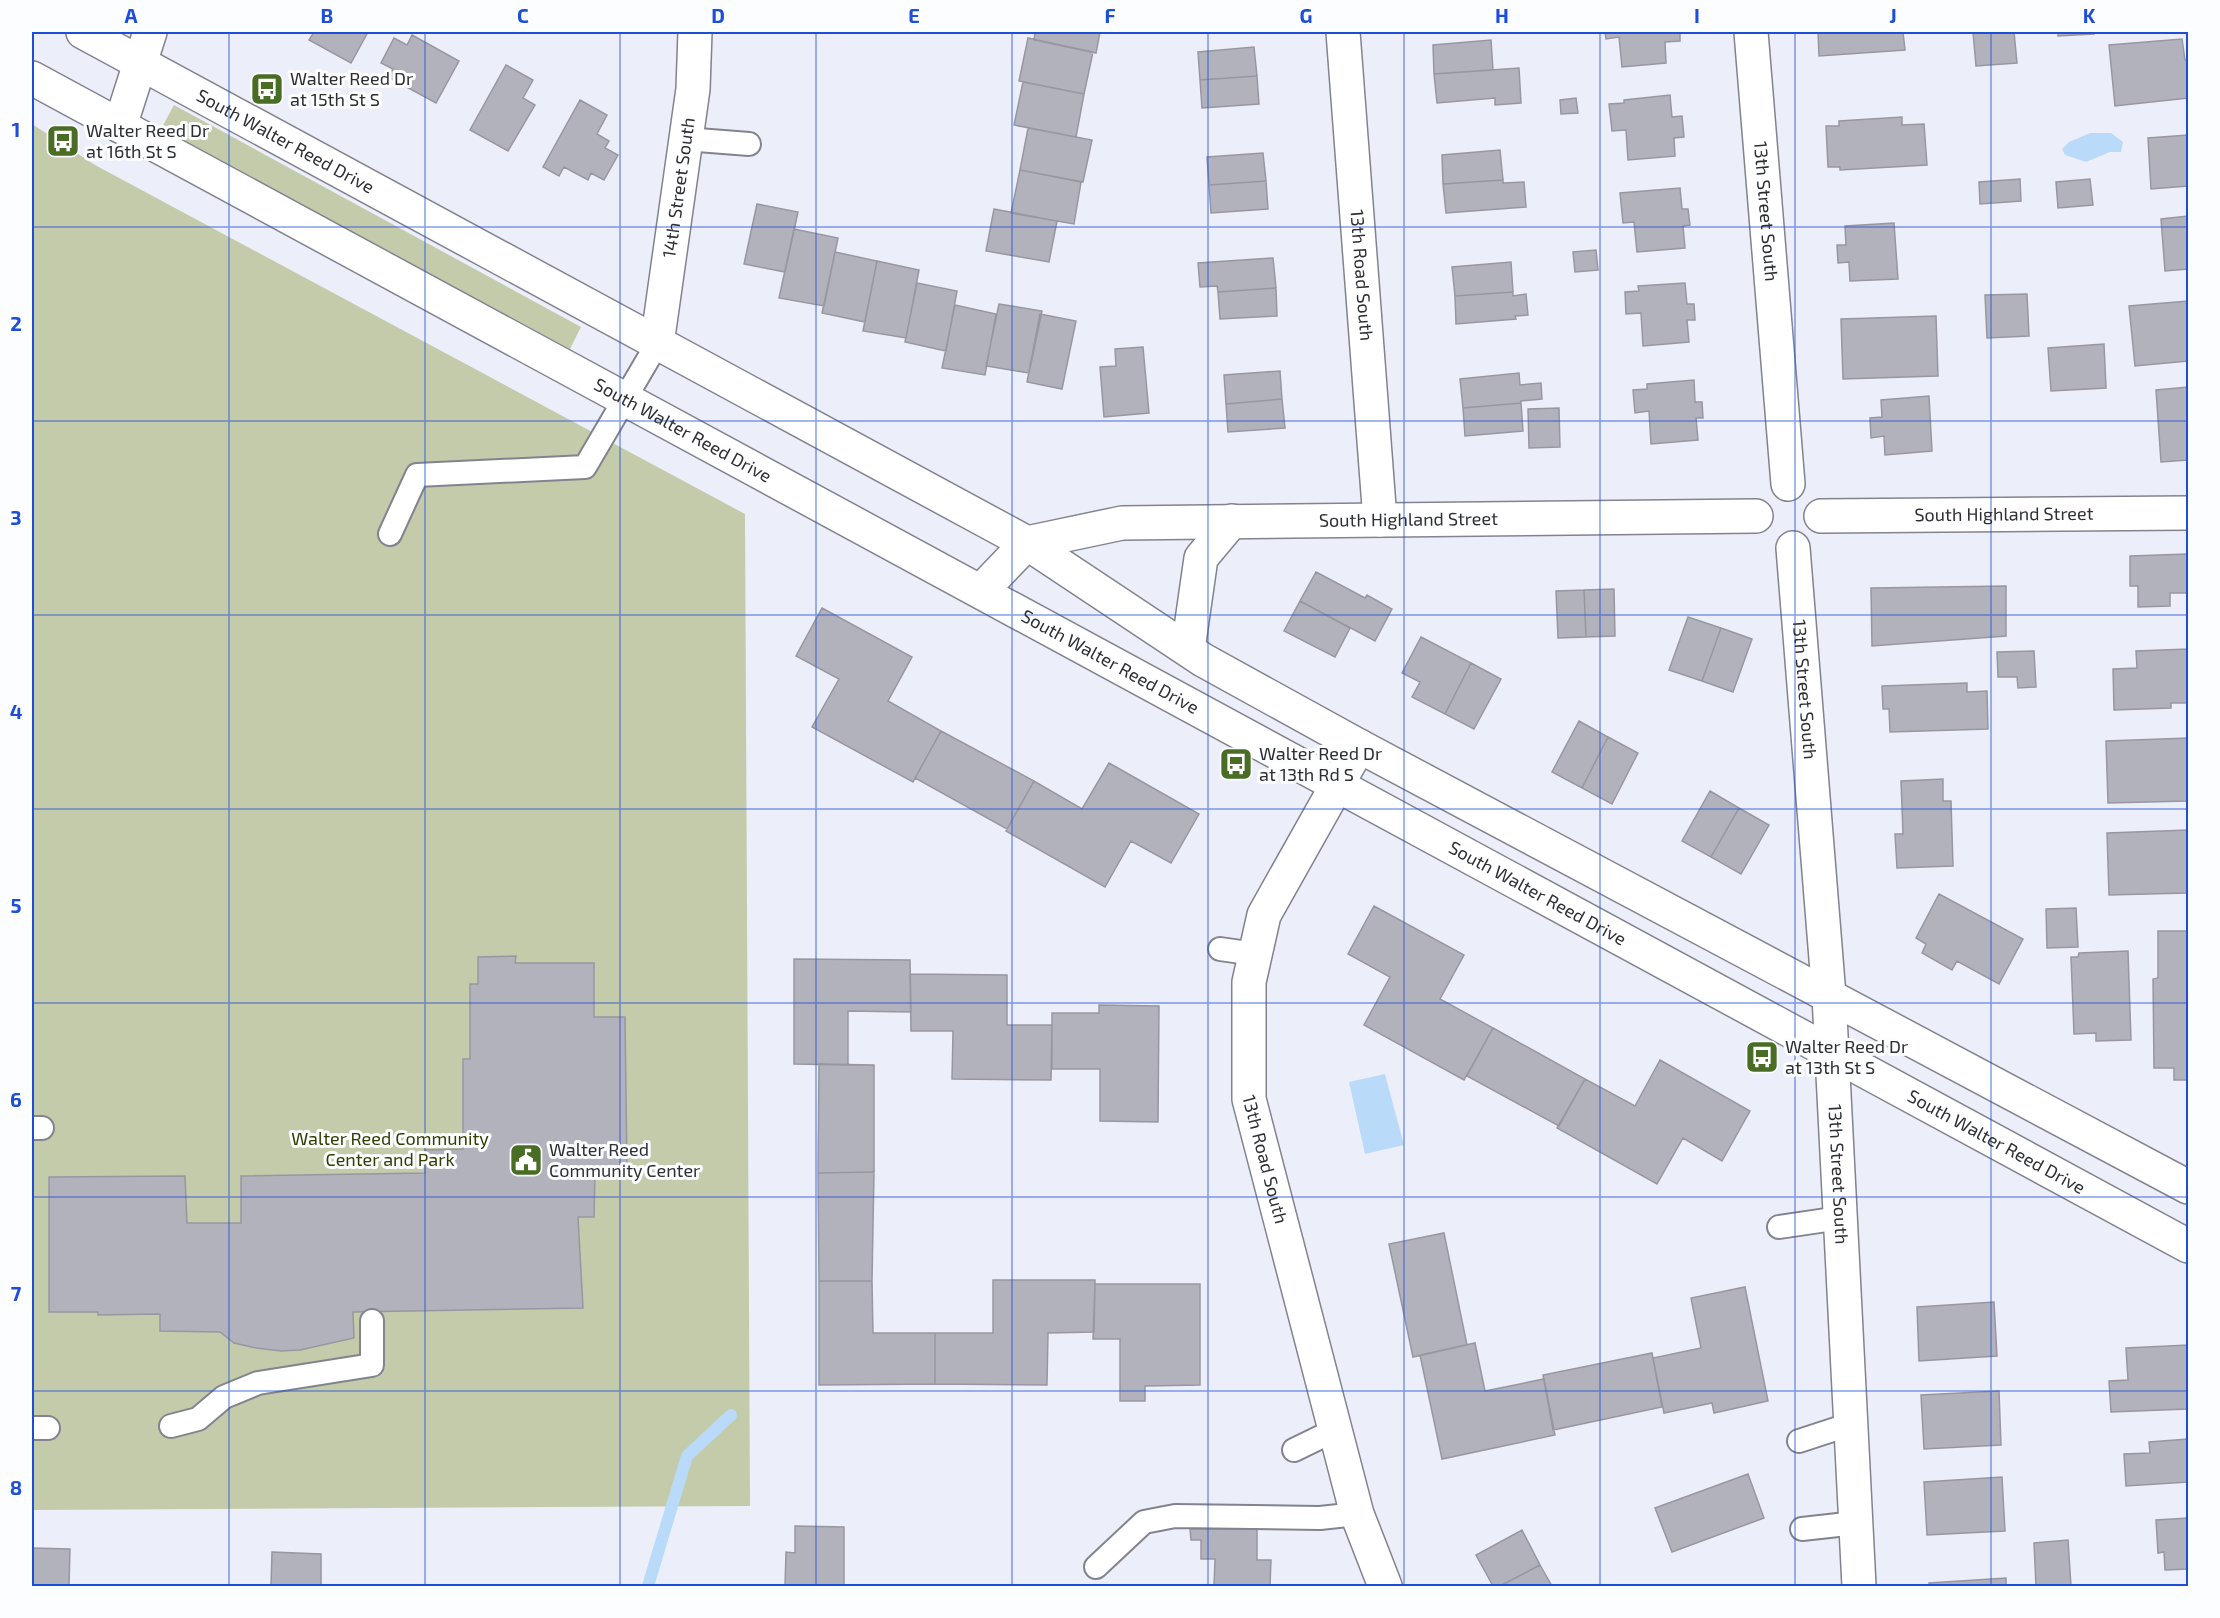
<svg xmlns="http://www.w3.org/2000/svg" width="2220" height="1618" font-family="'Exo 2',sans-serif">
	<style>
		.green { fill: #c3cbaa }
		.water { fill: #b9dbf9 }
		.lines { fill: none; stroke-linecap: round; stroke-linejoin: round }
		.stream { stroke: #b9dbf9; stroke-width: 12 }
		.building { fill: #b2b2bc; stroke: #9897a1; stroke-width: 1.5 }
		.service-casing { stroke: #81848e; stroke-width: 26 }
		.minor-casing { stroke: #81848e; stroke-width: 36 }
		.secondary-casing { stroke: #81848e; stroke-width: 36 }
		.service { stroke: #fff; stroke-width: 22 }
		.minor { stroke: #fff; stroke-width: 33 }
		.secondary { stroke: #fff; stroke-width: 33 }
		.grid { fill: none; stroke: #1d4ed8; stroke-width: 1.5; stroke-opacity: 0.55 }
		.labels { text-anchor: middle; stroke-width: 6; stroke-linejoin: round; paint-order: stroke }
		.poi-label { font-size: 18px; fill: #2d2f33; stroke: #fcfdff; text-anchor: start }
		.street-label { font-size: 18px; fill: #2d2f33; stroke: #fcfdff }
		.park-label { font-size: 18px; fill: #343d00; stroke: #fcfdff }
		.neatline { fill: none; stroke: #1d4ed8; stroke-width: 2 }
		.grid-label { font-size: 20px; text-anchor: middle; font-weight: bold; fill: #1d4ed8 }
	</style>
	<rect width="100%" height="100%" fill="#eceffa"/>
	<path class="green" d="M174,105L581,327L570,349L161,129Z
		M32,124L95,165L745,514L750,1506L32,1510Z"/>
	<path class="water" d="M2090,133H2111L2123,142L2121,152H2110L2086,162L2065,155L2062,149L2069,142Z
		M1385,1074L1404,1145L1365,1154L1349,1082Z"/>
	<g class="lines">
		<path class="stream" d="M648,1586L687,1456L731,1415"/>
	</g>
	<path class="building" d="M314,32H368L351,63L309,40Z
		M1035,32H1100L1096,53L1034,40Z
		M1605,32H1680V41L1665,42L1666,63L1622,67L1619,37L1606,39Z
		M1818,32H1903L1905,50L1819,56Z
		M1973,32H2014L2017,63L1976,66Z
		M2058,32H2094V34L2058,36Z
		M412,35L459,61L436,103L388,77L393,69L381,63L394,38L407,45Z
		M1028,38L1093,52L1084,94L1019,81Z
		M2182,39L2185,60H2188V98L2115,106L2109,45Z
		M1491,40L1493,70L1434,74L1433,45Z
		M1254,47L1257,76L1200,80L1198,52Z
		M506,65L533,80L523,98L535,105L508,151L470,130Z
		M1519,68L1521,103L1495,105V98L1437,103L1434,74Z
		M1257,76L1259,104L1202,108L1200,80Z
		M1023,82L1084,94L1076,137L1014,125Z
		M1670,95L1672,117L1682,116L1684,137L1674,138L1675,156L1628,160L1626,130L1612,131L1609,104L1624,103V100Z
		M1576,98L1578,113L1561,114L1560,100Z
		M580,100L607,115L597,134L609,141L605,148L618,155L604,180L591,173L588,180L564,167L559,176L543,167Z
		M1902,117V125L1924,124L1927,165L1840,170V167H1828L1826,126H1839V121Z
		M1028,128L1092,140L1083,182L1020,170Z
		M2188,135V186L2151,189L2148,138Z
		M1500,150L1503,180L1443,184L1442,155Z
		M1263,153L1266,181L1209,185L1207,157Z
		M1020,170L1081,182L1074,224L1011,213Z
		M2020,179L2021,201L1980,204L1979,182Z
		M2090,179L2093,205L2058,208L2056,182Z
		M1503,180V183L1524,182L1526,207L1446,213L1443,184Z
		M1266,181L1268,209L1211,213L1209,185Z
		M1680,188L1682,209H1688L1690,225L1683,226L1685,248L1637,252L1634,222L1623,223L1620,193Z
		M757,204L798,212L785,272L744,264Z
		M994,209L1057,221L1049,262L986,251Z
		M2188,216V269L2165,271L2161,219Z
		M1894,223L1898,279L1850,281L1849,262L1838,263L1837,245H1846L1845,226Z
		M794,229L838,238L824,306L779,298Z
		M1596,250L1598,270L1575,272L1573,252Z
		M835,252L877,261L865,322L822,313Z
		M1273,258L1276,288L1218,292L1217,286L1200,287L1198,263Z
		M877,261L919,270L906,338L863,331Z
		M1511,262L1513,292L1455,296L1452,267Z
		M917,283L957,291L946,351L905,342Z
		M1685,283L1687,304H1694L1695,320H1687L1689,342L1643,346L1641,313L1626,314L1625,292L1639,291L1638,286Z
		M1276,288L1277,316L1220,319L1218,292Z
		M1513,292V296L1526,294L1528,315L1515,316L1516,319L1456,324L1455,296Z
		M2027,294L2029,336L1987,338L1985,295Z
		M2188,301V361L2135,366L2129,306Z
		M999,304L1042,311L1029,373L986,366Z
		M955,305L996,314L985,375L942,368Z
		M1040,314L1076,321L1062,389L1027,382Z
		M1936,316L1938,376L1843,379L1841,319Z
		M2104,344L2106,388L2051,391L2048,348Z
		M1143,347L1149,413L1104,417L1100,367L1116,366L1115,349Z
		M1280,371L1282,399L1226,404L1224,375Z
		M1519,373L1520,385L1541,383L1542,399L1521,401V403L1463,408L1460,379Z
		M1694,380L1695,402H1702L1703,418H1696L1698,440L1651,444L1649,411L1635,413L1633,390L1647,389V384Z
		M2188,387V460L2161,462L2156,390Z
		M1929,396L1932,451L1885,455L1884,436L1871,438L1870,418L1882,417L1881,400Z
		M1282,399L1285,428L1228,432L1226,404Z
		M1521,403L1523,431L1465,436L1463,408Z
		M1559,408L1560,447L1529,448L1528,409Z
		M2188,554V593H2170V606L2138,607V586H2130V556Z
		M1316,572L1365,598L1367,595L1392,609L1375,641L1300,601Z
		M2006,586V636L1872,646L1871,588Z
		M1614,589L1615,636L1586,637L1584,590Z
		M1584,590L1586,637L1558,638L1556,591Z
		M1300,601L1350,628L1335,657L1284,631Z
		M822,608L912,657L888,701L941,731L913,782L812,727L839,679L796,656Z
		M1688,617L1721,628L1702,681L1669,670Z
		M1721,628L1752,639L1733,692L1702,681Z
		M1421,637L1471,663L1445,714L1412,697L1420,682L1402,673Z
		M2188,649V703H2171V708L2114,710L2113,669L2137,668L2136,651Z
		M2034,651L2036,687L2018,688L2017,677H1998L1997,652Z
		M1471,663L1501,679L1474,729L1445,714Z
		M1967,683V692L1987,691L1988,729L1890,732L1889,709H1883L1882,686Z
		M1579,721L1608,737L1582,788L1552,772Z
		M941,731L1034,781L1007,829L915,778Z
		M1608,737L1638,753L1612,804L1582,788Z
		M2188,738V801L2108,803L2106,741Z
		M1109,763L1199,814L1171,863L1131,841L1105,887L1006,831L1034,781L1082,809Z
		M1943,779V801H1951L1953,866L1897,868L1895,834H1903L1901,781Z
		M1710,791L1739,808L1711,857L1682,841Z
		M1739,808L1769,825L1741,874L1711,857Z
		M2188,830V893L2109,895L2107,833Z
		M1939,894L2023,939L1999,984L1957,961L1952,970L1922,953L1926,944L1916,938Z
		M1374,906L1464,955L1440,999L1493,1028L1464,1080L1364,1025L1390,977L1348,954Z
		M2076,908L2078,947L2047,948L2046,909Z
		M2158,931H2188V1080H2174V1068H2154L2153,979L2158,978Z
		M2128,951L2131,1040L2096,1041V1033L2074,1034L2071,957H2078L2079,953Z
		M516,956L515,963H594V1017H625L627,1170L595,1171L594,1217H578L583,1308L353,1312L354,1338L300,1350L281,1351L256,1348L234,1343L220,1332L160,1331V1314L98,1315V1312H49V1177L185,1176L187,1223H241V1176L425,1173V1150L463,1149V1059H470V984H478V957Z
		M794,959L910,960L911,1012L848,1011V1065L794,1064Z
		M910,974L1007,975V1025H1052L1051,1080L952,1079L953,1031H911Z
		M1099,1005L1159,1006L1158,1122L1100,1121V1069H1052V1013H1099Z
		M1493,1028L1585,1079L1559,1126L1467,1076Z
		M1660,1060L1750,1111L1722,1161L1683,1138L1657,1184L1557,1128L1585,1079L1635,1106Z
		M819,1064L874,1065V1172L818,1173Z
		M874,1172L872,1281H819L818,1173Z
		M1444,1233L1467,1345L1413,1357L1389,1244Z
		M993,1280H1095L1094,1332L1048,1333L1047,1385L935,1384V1333H993Z
		M819,1281H872L873,1333H935V1384L819,1385Z
		M1095,1284H1200V1385L1145,1386V1401H1120V1339H1093Z
		M1745,1287L1768,1401L1714,1413L1712,1403L1664,1413L1653,1358L1701,1348L1691,1298Z
		M1994,1302L1997,1356L1919,1361L1917,1307Z
		M1475,1343L1485,1391L1544,1379L1555,1435L1442,1459L1420,1355Z
		M2188,1345V1409L2111,1412L2109,1381L2128,1380L2126,1348Z
		M1652,1353L1662,1407L1553,1430L1543,1375Z
		M1999,1391L2001,1445L1924,1449L1921,1395Z
		M2188,1439V1482L2126,1486L2124,1454L2150,1453L2149,1442Z
		M1748,1474L1764,1518L1672,1552L1655,1508Z
		M2002,1477L2005,1531L1927,1535L1924,1482Z
		M2188,1518V1569L2165,1570L2164,1552L2158,1553L2156,1520Z
		M795,1526L844,1527V1586H785L786,1552L795,1553Z
		M1190,1529H1257V1560H1271L1270,1586H1214L1215,1559H1201V1540H1191Z
		M1522,1530L1540,1565L1500,1586H1493L1476,1555Z
		M2068,1540L2071,1586H2036L2034,1543Z
		M32,1548L70,1549L69,1586H32Z
		M272,1552L321,1554V1586H271Z
		M1540,1565L1552,1586H1500Z
		M2006,1578V1586H1929V1583Z"/>
	<g class="lines">
		<g class="service-casing">
			<path id="service" d="M685,139L749,144
				M390,534L417,475L585,467L657,344
				M1220,949L1255,954
				M32,1128H42
				M1779,1227L1840,1218
				M171,1426L198,1419L224,1397L258,1383L372,1365V1321
				M32,1428H48
				M1799,1441L1851,1424
				M1294,1450L1335,1430
				M1802,1529L1856,1523
				M1096,1567L1144,1522L1175,1516L1320,1518L1357,1514"/>
		</g>
		<g class="minor-casing">
			<g id="minor">
				<path id="s1" d="M1343,32L1380,520"/>
				<path id="s2" d="M1751,32L1788,484"/>
				<path d="M120,126L150,32"/>
				<path id="s3" d="M657,344L693,89L695,32"/>
				<path id="s4" d="M1821,516L2188,513"/>
				<path id="s5" d="M1793,548L1829,996L1859,1586"/>
				<path id="s6" d="M981,591L1027,543L1122,523L1756,516"/>
				<path d="M1188,649L1201,558L1232,521"/>
				<path id="s7" d="M1359,746L1264,915L1249,982V1099L1357,1514L1385,1586"/>
			</g>
		</g>
		<g class="secondary-casing">
			<g id="secondary">
				<path id="s8" d="M83,32L1027,543L1203,660L1359,746L2188,1187"/>
				<path id="s9" d="M32,78L2188,1246"/>
			</g>
		</g>
		<use href="#service" class="service"/>
		<use href="#minor" class="minor"/>
		<use href="#secondary" class="secondary"/>
	</g>
	<path class="grid" d="M229,32V1586M425,32V1586M620,32V1586M816,32V1586M1012,32V1586M1208,32V1586M1404,32V1586M1600,32V1586M1795,32V1586M1991,32V1586M32,227H2188M32,421H2188M32,615H2188M32,809H2188M32,1003H2188M32,1197H2188M32,1391H2188"/>
	<defs>
		<g id="bus-square" transform="scale(1.725)"><rect x="-9" y="-9" width="18" height="18" rx="4" fill="#4a6d25" stroke="#fcfdff"/><path d="M-5-6H5V4H4V6H2V4H-2V6H-4V4H-5ZM-3.5-4V0h7V-4ZM-3.5 1.2v1.5H-2V1.2ZM2 1.2v1.5H3.5V1.2Z" fill="#fff"/></g>
		<g id="civic-square" transform="scale(1.725)"><rect x="-9" y="-9" width="18" height="18" rx="4" fill="#4a6d25" stroke="#fcfdff"/><path d="M-.6-6.5H3V-4.5H.6V-3L4-1V1h2V6H-6V1h2V-1L-.6-3ZM-1.2 2.5V6h2.4V2.5Z" fill="#fff"/></g>
	</defs>
	<g fill-rule="evenodd">
		<use href="#bus-square" x="267" y="89"/>
		<use href="#bus-square" x="63" y="141"/>
		<use href="#bus-square" x="1236" y="764"/>
		<use href="#bus-square" x="1762" y="1057"/>
		<use href="#civic-square" x="526" y="1160"/>
	</g>
	<g class="labels">
		<g class="poi-label">
			<text x="290" y="85">Walter Reed Dr<tspan x="290" dy="21">at 15th St S</tspan></text>
			<text x="86" y="137">Walter Reed Dr<tspan x="86" dy="21">at 16th St S</tspan></text>
			<text x="1259" y="760">Walter Reed Dr<tspan x="1259" dy="21">at 13th Rd S</tspan></text>
			<text x="1785" y="1053">Walter Reed Dr<tspan x="1785" dy="21">at 13th St S</tspan></text>
			<text x="549" y="1156">Walter Reed<tspan x="549" dy="21">Community Center</tspan></text>
		</g>
		<g class="street-label">
			<text dy="6" stroke="none"><textPath href="#s8" startOffset="230">South Walter Reed Drive</textPath></text>
			<text dy="6" stroke="none"><textPath href="#s3" startOffset="158">14th Street South</textPath></text>
			<text dy="6" stroke="none"><textPath href="#s2" startOffset="180">13th Street South</textPath></text>
			<text dy="6" stroke="none"><textPath href="#s1" startOffset="244">13th Road South</textPath></text>
			<text dy="6" stroke="none"><textPath href="#s9" startOffset="740">South Walter Reed Drive</textPath></text>
			<text dy="6" stroke="none"><textPath href="#s4" startOffset="183">South Highland Street</textPath></text>
			<text dy="6" stroke="none"><textPath href="#s6" startOffset="450">South Highland Street</textPath></text>
			<text dy="6" stroke="none"><textPath href="#s9" startOffset="1226">South Walter Reed Drive</textPath></text>
			<text dy="6" stroke="none"><textPath href="#s5" startOffset="142">13th Street South</textPath></text>
			<text dy="6" stroke="none"><textPath href="#s9" startOffset="1712">South Walter Reed Drive</textPath></text>
			<text dy="6" stroke="none"><textPath href="#s9" startOffset="2234">South Walter Reed Drive</textPath></text>
			<text dy="6" stroke="none"><textPath href="#s7" startOffset="442">13th Road South</textPath></text>
			<text dy="6" stroke="none"><textPath href="#s5" startOffset="628">13th Street South</textPath></text>
		</g>
		<g class="park-label">
			<text x="390" y="1145">Walter Reed Community<tspan x="390" dy="21">Center and Park</tspan></text>
		</g>
	</g>
	<rect width="2220" height="1618" fill="none" stroke="#fcfdff" stroke-width="66"/>
	<rect x="33" y="33" width="2154" height="1552" class="neatline"/>
	<g class="grid-label">
		<text x="131" y="23">A</text>
		<text x="327" y="23">B</text>
		<text x="523" y="23">C</text>
		<text x="718" y="23">D</text>
		<text x="914" y="23">E</text>
		<text x="1110" y="23">F</text>
		<text x="1306" y="23">G</text>
		<text x="1502" y="23">H</text>
		<text x="1697" y="23">I</text>
		<text x="1893" y="23">J</text>
		<text x="2089" y="23">K</text>
		<text x="16" y="137">1</text>
		<text x="16" y="331">2</text>
		<text x="16" y="525">3</text>
		<text x="16" y="719">4</text>
		<text x="16" y="913">5</text>
		<text x="16" y="1107">6</text>
		<text x="16" y="1301">7</text>
		<text x="16" y="1495">8</text>
	</g>
</svg>
